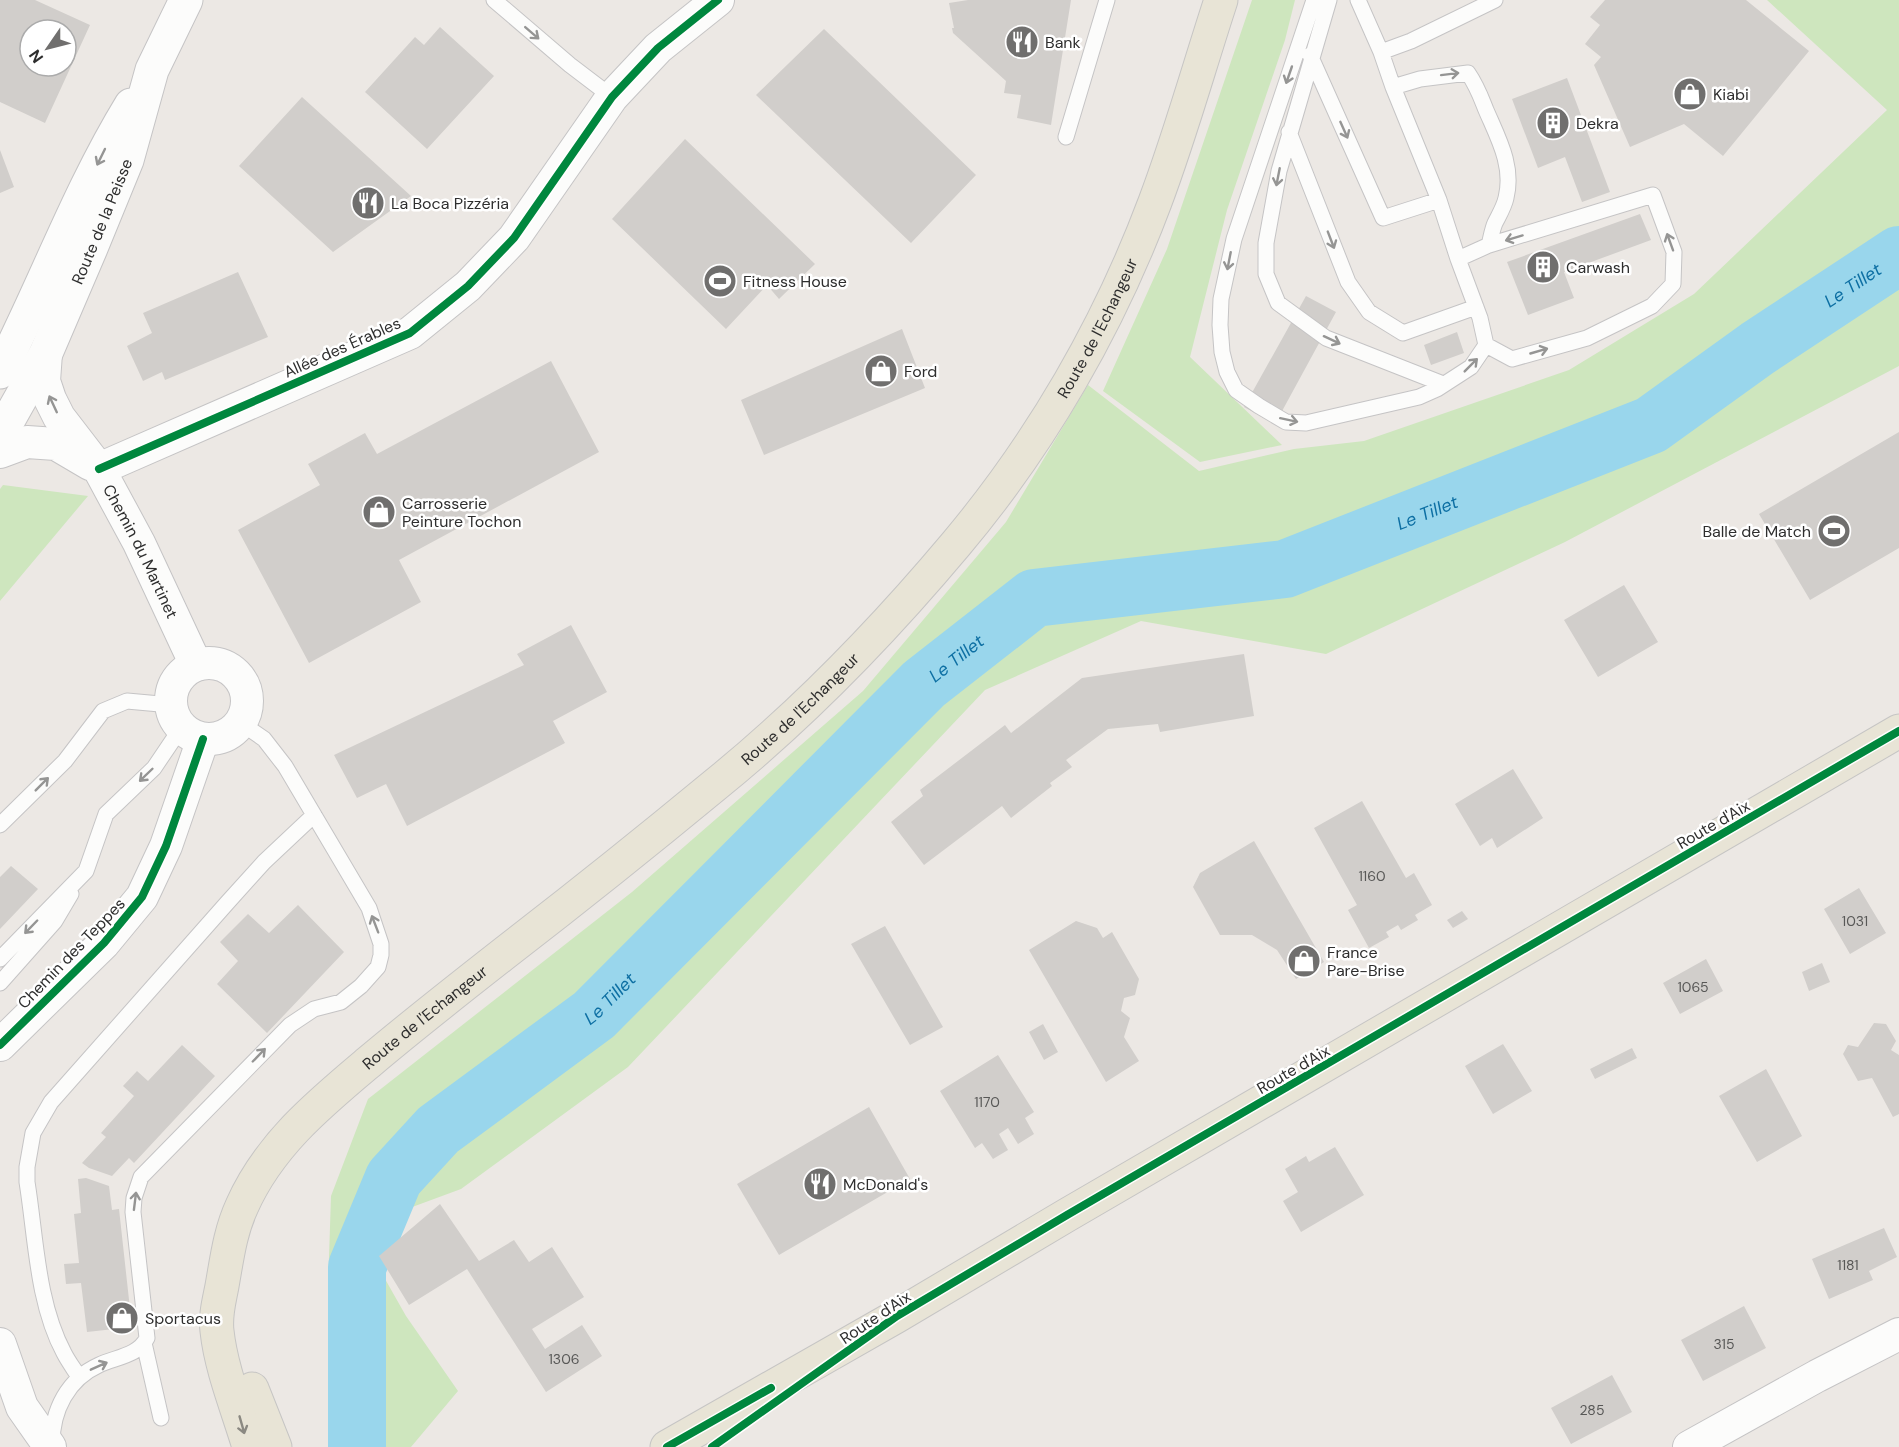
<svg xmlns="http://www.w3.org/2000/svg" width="1899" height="1447" font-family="'DM Sans',sans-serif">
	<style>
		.green { fill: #cee6be }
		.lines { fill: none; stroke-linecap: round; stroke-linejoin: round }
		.river { stroke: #99d6ec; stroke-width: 58 }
		.building { fill: #d1cecb; fill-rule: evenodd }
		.lane-casing { stroke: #c5c4c5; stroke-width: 17 }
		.street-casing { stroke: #c5c4c5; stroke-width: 34 }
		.secondary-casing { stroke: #c5c4c5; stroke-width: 35 }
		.primary-casing { stroke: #c6c5c4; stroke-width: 35 }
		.lane { stroke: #fcfcfb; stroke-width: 15 }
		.street { stroke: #fcfcfb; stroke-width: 32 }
		.secondary { stroke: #fcfcfb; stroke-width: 33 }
		.primary { stroke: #e8e4d6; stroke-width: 33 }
		.cycleway-casing { stroke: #fff; stroke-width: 11 }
		.cycleway { stroke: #00873e; stroke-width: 8 }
		.oneway { stroke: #959594 }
		.oneway2 { stroke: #8b8982 }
		.labels { text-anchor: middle; stroke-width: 5; stroke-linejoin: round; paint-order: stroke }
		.number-label { font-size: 14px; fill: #585857 }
		.poi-label { font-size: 16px; fill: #2e2e2e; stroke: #fff; text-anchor: start }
		.street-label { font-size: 16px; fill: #2e2e2e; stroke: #fff }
		.water-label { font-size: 18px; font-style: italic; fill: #0d6fa3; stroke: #fff }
	</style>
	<rect width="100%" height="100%" fill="#ece8e4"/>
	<path class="green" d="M1252,0H1295L1285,40L1227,210L1190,357L1282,445L1200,462L1103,391L1167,249Z
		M1767,0H1899V366L1565,542L1326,654L1141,621L985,690L628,1067L461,1189L396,1213L372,1256L406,1316L458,1391L411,1447H340L338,1385L328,1288L331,1196L368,1099L632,892L863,691L1006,522L1088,385L1199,471L1294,449L1364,441L1569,370L1694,294L1887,110Z
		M3,485L88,496L0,601V489Z"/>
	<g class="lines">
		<path class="river" id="s1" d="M357,1447V1267L394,1178L438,1130L594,1015L924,684L1034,598L1285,569L1651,425L1758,348L1899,255"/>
	</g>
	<path class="building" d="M0,0H35L90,25L45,123L0,102ZM30,30H66V66H30Z
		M968,0H1071L1051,125L1017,118L1021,95L1004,93L1006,81L953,33L952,28H954L949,3Z
		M1605,0H1746L1809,51L1723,156L1684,124L1630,147L1594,65L1601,57L1585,44L1600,25L1590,17Z
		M440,27L494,76L427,149L365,92L415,37L424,45Z
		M824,29L976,175L911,243L756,95Z
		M1567,78L1610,192L1582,202L1565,157L1538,168L1512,99Z
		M302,97L411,196L333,252L239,166Z
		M685,139L815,264L779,299L767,285L726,329L612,219Z
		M0,150L14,187L0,193Z
		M1640,214L1651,240L1564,272L1574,298L1528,315L1507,262Z
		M238,272L268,337L165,380L162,372L143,381L127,346L152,333L143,313Z
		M1306,296L1336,312L1275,424L1244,407Z
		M902,329L925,388L764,455L741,400Z
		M1457,332L1464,353L1431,365L1424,345Z
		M551,361L599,452L399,560L421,602L309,663L238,530L320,485L308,464L365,433L377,454Z
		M1899,432V548L1810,600L1759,514Z
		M1624,585L1658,642L1598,677L1564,620Z
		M571,625L607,692L553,721L565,743L407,826L386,784L357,798L334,755L524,665L517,654Z
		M1244,654L1254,716L1160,732L1158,724L1108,729L1066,760L1072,767L1050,783L1052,786L1011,818L1002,806L924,865L891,822L923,796L920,790L1005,725L1011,733L1082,678Z
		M1513,769L1543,818L1497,848L1492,838L1480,846L1455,804Z
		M1362,801L1406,878L1414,873L1432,905L1415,915L1418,920L1401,930L1398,925L1386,932L1389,937L1369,948L1348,910L1357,905L1314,828Z
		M1254,841L1324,962L1296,979L1277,950L1252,935H1220L1193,887L1200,873Z
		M11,866L38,889L0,929V877Z
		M1859,888L1886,933L1850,954L1824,909Z
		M298,905L344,952L267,1033L217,984L238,961L220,942L248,914L269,933Z
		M1462,911L1468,919L1453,928L1447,920Z
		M1076,921L1097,928L1103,938L1112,932L1139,979L1135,995L1124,998L1121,1011L1130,1018L1124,1037L1139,1061L1106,1082L1029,950Z
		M885,926L943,1027L910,1045L851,944Z
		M1706,959L1723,991L1680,1014L1663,983Z
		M1822,963L1830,982L1809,991L1802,972Z
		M1874,1023L1886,1024L1896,1041L1891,1050L1899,1055V1114L1893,1117L1872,1078L1858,1081L1843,1054L1848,1045L1858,1047Z
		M1043,1024L1058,1052L1044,1060L1029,1032Z
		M1503,1044L1532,1091L1493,1114L1465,1066Z
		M182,1045L215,1076L134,1163L129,1158L112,1176L89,1168L82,1163L106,1137L101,1133L134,1096L123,1086L137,1071L148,1081Z
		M1632,1048L1637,1058L1595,1079L1590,1069Z
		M998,1055L1034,1112L1025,1118L1034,1134L1018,1144L1008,1128L999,1134L1008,1150L993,1159L982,1143L975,1148L940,1091Z
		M1766,1069L1802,1136L1757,1162L1719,1096Z
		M869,1107L910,1179L779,1255L737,1184Z
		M1335,1147L1364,1195L1301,1232L1283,1201L1298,1192L1285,1169L1306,1156L1309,1162Z
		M86,1178L109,1186L112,1210L119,1209L132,1327L87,1332L81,1283L66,1284L64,1264L79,1263L74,1214L81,1213L78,1179Z
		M440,1204L479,1261L514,1240L529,1262L552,1247L584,1297L532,1329L545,1349L582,1325L602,1356L546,1392L467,1269L409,1305L379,1256Z
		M1884,1228L1897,1257L1869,1271L1873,1280L1829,1299L1812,1259Z
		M1744,1306L1766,1348L1703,1381L1681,1340Z
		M1612,1375L1632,1412L1571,1444L1551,1408Z"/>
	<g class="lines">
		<g class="lane-casing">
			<path id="lane" d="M494,0L570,65L612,97
				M1314,0L1234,239L1221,299L1220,325L1222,352L1227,372L1236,390L1259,406L1286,422L1306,423L1419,397L1437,389L1471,367L1486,345L1480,318L1458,259L1439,200L1393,87L1381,52L1411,41L1495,0
				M1329,0L1279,171L1266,243V274L1278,303L1326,338L1443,384
				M1358,0L1381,52
				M1310,55L1383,218L1439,200
				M1393,87L1420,79L1468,73C1477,86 1480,95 1486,110C1498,138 1514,166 1506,198C1504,207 1499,215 1495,223C1492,230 1491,238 1489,245L1458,259
				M1289,132L1348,282L1369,312L1403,333L1476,307
				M1066,137L1107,0
				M1486,345L1512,359L1587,338L1652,306L1673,284L1674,252L1653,195L1489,245
				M0,825L65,761L103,711L127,701L171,705
				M0,959L86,871L106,814L154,768L181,728
				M0,983L55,921L71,894
				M144,1343L161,1418
				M79,1377C74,1369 68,1361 64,1353C37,1303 36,1238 27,1182V1167L33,1133L51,1102L227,903L264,862L314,815
				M52,1444C52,1410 68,1379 99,1365C116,1357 138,1356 147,1338L133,1212L134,1198L141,1177L290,1025L314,1009L341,1002L361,986L378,967L381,955V944L369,908L285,766L264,739L241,723"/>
		</g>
		<g class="street-casing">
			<g id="street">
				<path id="s2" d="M46,353L44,381L50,399L59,417L99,469L139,543L196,665"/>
				<path d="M0,452L27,442L56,444L90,464"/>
				<path d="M99,469L410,333L468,286L514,238L612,97L658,48L718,0"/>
				<circle cx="209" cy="701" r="38"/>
				<path d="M0,1045L104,943L142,897L166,846L203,739"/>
				<path d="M0,1344L22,1407L50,1447"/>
				<path d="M1689,1447L1817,1376L1899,1334"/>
			</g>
		</g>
		<g class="secondary-casing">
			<g id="secondary">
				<path d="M0,372C45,284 79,190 131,105"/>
				<path id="s3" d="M0,435L46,353L91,248L127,160L152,70L186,0"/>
			</g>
		</g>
		<g class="primary-casing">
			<g id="primary">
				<path d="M252,1389L275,1447"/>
				<path id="s4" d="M249,1447C238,1410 221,1369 217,1331C215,1315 219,1302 222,1286C227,1258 230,1232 242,1206C269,1145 319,1104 369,1062C414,1024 460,988 506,952C576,898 646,842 715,785C804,713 883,631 956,544C1041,443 1109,325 1155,202C1180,136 1199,67 1221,0"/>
				<path d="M667,1447L897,1316L1067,1215L1899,731"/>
			</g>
		</g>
		<use href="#lane" class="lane"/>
		<use href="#street" class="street"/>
		<use href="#secondary" class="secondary"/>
		<use href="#primary" class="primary"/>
		<g class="cycleway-casing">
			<path id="cycleway" d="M99,469L410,333L468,286L514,238L612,97L658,48L718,0
				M0,1045L104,943L142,897L166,846L203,739
				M667,1447L771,1388
				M712,1447L897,1316L1067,1215L1899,731"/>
		</g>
		<use href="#cycleway" class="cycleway"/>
	</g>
	<defs><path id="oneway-shaft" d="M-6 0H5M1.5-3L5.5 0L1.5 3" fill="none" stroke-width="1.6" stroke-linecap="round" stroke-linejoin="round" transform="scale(1.5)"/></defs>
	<g class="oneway">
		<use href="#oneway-shaft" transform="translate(532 33) rotate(41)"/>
		<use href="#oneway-shaft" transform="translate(1450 74) rotate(-7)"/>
		<use href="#oneway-shaft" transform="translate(1289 75) rotate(109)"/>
		<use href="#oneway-shaft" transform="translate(1344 130) rotate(66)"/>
		<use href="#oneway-shaft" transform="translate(101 157) rotate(116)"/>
		<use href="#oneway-shaft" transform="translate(1278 177) rotate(101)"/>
		<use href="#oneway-shaft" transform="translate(1514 238) rotate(163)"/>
		<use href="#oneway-shaft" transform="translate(1331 240) rotate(69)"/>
		<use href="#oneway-shaft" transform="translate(1670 242) rotate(-110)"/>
		<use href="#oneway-shaft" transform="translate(1229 261) rotate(101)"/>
		<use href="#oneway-shaft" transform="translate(1332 340) rotate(25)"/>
		<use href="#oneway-shaft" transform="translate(1539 351) rotate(-16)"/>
		<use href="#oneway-shaft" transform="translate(1471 365) rotate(-45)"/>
		<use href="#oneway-shaft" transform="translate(53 404) rotate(-115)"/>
		<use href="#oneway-shaft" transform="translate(1289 420) rotate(12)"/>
		<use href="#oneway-shaft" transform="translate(146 775) rotate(136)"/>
		<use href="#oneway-shaft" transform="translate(42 784) rotate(-45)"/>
		<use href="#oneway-shaft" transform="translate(375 924) rotate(-111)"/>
		<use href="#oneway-shaft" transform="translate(31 927) rotate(134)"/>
		<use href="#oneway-shaft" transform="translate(259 1055) rotate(-46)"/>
		<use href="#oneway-shaft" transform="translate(135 1201) rotate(-83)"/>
		<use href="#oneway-shaft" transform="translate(99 1366) rotate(-24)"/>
	</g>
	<use class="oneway2" href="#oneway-shaft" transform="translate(242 1425) rotate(74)"/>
	<defs>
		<g id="restaurant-disc" transform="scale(1.725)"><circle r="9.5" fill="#706f6e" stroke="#fff"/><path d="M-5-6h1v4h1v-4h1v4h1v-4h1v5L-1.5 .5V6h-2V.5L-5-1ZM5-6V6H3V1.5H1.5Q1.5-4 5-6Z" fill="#fff"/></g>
		<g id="shop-disc" transform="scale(1.725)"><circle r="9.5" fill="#706f6e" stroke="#fff"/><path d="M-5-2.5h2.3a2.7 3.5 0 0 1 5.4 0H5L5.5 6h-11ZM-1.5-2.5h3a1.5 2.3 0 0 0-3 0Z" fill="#fff"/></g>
		<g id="building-disc" transform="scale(1.725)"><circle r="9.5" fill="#706f6e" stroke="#fff"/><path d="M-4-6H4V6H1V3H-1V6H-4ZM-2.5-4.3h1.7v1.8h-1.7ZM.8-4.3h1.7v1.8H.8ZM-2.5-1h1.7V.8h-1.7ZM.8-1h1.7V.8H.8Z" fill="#fff"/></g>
		<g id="stadium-disc" transform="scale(1.725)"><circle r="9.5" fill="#706f6e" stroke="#fff"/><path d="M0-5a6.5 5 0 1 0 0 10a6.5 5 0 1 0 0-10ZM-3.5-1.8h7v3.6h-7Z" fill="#fff"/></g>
	</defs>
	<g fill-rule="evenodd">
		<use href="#restaurant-disc" x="1022" y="42"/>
		<use href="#shop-disc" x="1690" y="94"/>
		<use href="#building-disc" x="1553" y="123"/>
		<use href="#restaurant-disc" x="368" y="203"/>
		<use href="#building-disc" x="1543" y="267"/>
		<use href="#stadium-disc" x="720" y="281"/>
		<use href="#shop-disc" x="881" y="371"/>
		<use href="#shop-disc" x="379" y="512"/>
		<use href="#stadium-disc" x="1834" y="531"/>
		<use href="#shop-disc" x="1304" y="961"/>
		<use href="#restaurant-disc" x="820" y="1184"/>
		<use href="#shop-disc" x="122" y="1318"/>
	</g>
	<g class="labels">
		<g class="number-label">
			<text x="1372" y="881">1160</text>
			<text x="1855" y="926">1031</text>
			<text x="1693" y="992">1065</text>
			<text x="987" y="1107">1170</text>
			<text x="1848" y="1270">1181</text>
			<text x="1724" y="1349">315</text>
			<text x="564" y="1364">1306</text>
			<text x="1592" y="1415">285</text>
		</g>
		<g class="poi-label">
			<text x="1045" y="48">Bank</text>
			<text x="1713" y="100">Kiabi</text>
			<text x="1576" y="129">Dekra</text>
			<text x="391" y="209">La Boca Pizzéria</text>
			<text x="1566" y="273">Carwash</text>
			<text x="743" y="287">Fitness House</text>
			<text x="904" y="377">Ford</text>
			<text x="402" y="509">Carrosserie<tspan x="402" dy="18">Peinture Tochon</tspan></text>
			<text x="1811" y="537" text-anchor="end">Balle de Match</text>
			<text x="1327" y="958">France<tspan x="1327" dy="18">Pare-Brise</tspan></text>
			<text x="843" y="1190">McDonald's</text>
			<text x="145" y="1324">Sportacus</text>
		</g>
		<g class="street-label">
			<text dy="6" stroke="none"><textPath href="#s3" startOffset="237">Route de la Peisse</textPath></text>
			<text dy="6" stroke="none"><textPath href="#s4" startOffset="1486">Route de l'Echangeur</textPath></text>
			<text transform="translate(342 347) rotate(-24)" y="6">Allée des Érables</text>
			<text dy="6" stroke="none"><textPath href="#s2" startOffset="225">Chemin du Martinet</textPath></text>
			<text dy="6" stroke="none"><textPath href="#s4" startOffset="1000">Route de l'Echangeur</textPath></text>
			<text transform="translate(1713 824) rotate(-30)" y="6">Route d'Aix</text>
			<text transform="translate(71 953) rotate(-46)" y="6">Chemin des Teppes</text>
			<text dy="6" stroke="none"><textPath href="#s4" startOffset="514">Route de l'Echangeur</textPath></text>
			<text transform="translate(1293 1069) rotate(-30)" y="6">Route d'Aix</text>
			<text transform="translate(875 1317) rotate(-34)" y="6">Route d'Aix</text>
		</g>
		<g class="water-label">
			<text dy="6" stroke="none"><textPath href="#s1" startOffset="2034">Le Tillet</textPath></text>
			<text dy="6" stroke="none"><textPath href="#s1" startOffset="1548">Le Tillet</textPath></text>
			<text dy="6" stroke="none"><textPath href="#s1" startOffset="1044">Le Tillet</textPath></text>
			<text dy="6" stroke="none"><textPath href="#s1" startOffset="558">Le Tillet</textPath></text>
		</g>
	</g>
	<g transform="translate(48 48) rotate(235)"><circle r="28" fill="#ffffff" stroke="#ababab" stroke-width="1.5"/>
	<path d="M0-4.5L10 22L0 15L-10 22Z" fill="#706f6e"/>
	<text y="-9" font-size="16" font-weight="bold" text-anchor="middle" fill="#2e2e2e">N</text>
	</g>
</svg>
